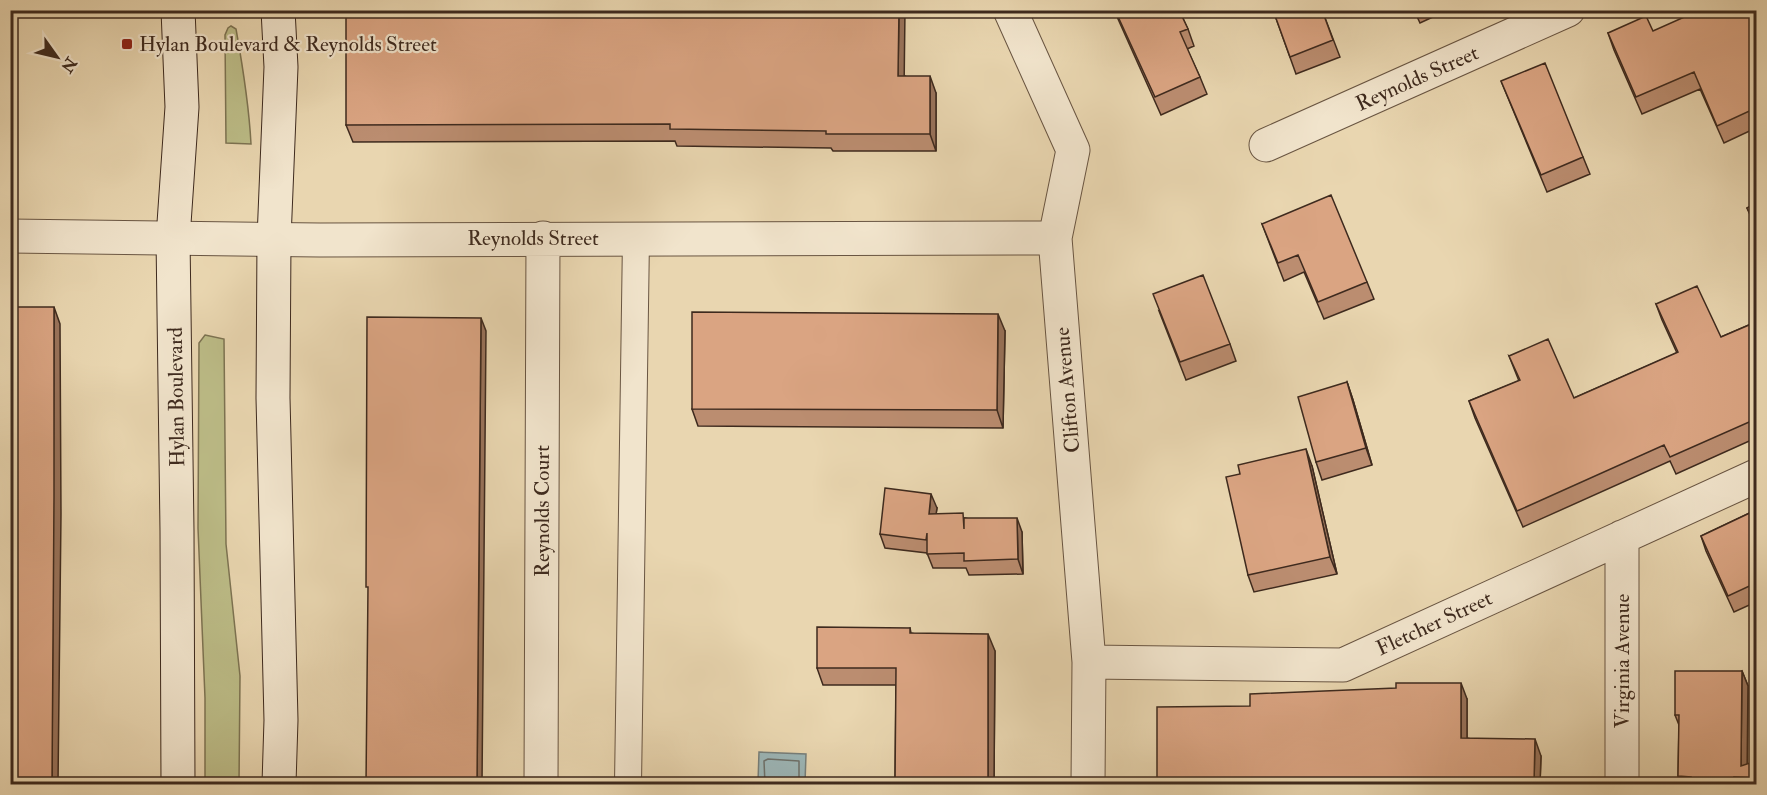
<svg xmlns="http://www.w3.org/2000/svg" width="1767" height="795" font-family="'IM FELL Double Pica',serif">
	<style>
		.green { fill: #bcbc87; stroke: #7d7352; stroke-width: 1.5 }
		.water { fill: #9cb6b7; stroke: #767e7a; stroke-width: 1.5 }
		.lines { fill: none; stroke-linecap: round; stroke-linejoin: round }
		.shore { stroke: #6d706a; stroke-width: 1.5 }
		.service-casing { stroke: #695542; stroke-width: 28 }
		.minor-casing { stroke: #695542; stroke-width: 35 }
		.secondary-casing { stroke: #3e2a1e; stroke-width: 35 }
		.service { stroke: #f1e4cc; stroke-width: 26 }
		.minor { stroke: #f1e4cc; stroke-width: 33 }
		.secondary { stroke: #f1e4cc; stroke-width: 33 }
		.wall { fill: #bb8d70; stroke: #3e2a1e; stroke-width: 1.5 }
		.shaded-wall { fill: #99735b; stroke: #3e2a1e; stroke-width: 1.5 }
		.building { fill: #daa482; stroke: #3e2a1e; stroke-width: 1.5 }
		.poi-dot { fill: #8f2418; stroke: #f1e4cc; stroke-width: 2 }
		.labels { text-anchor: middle; stroke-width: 4.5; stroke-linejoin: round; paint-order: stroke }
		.poi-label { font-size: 21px; fill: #3e2a1e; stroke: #f1e4cc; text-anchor: start }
		.street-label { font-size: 21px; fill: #3e2a1e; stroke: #f1e4cc }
	</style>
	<rect width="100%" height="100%" fill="#e9d6b0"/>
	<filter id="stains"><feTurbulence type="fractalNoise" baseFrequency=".00333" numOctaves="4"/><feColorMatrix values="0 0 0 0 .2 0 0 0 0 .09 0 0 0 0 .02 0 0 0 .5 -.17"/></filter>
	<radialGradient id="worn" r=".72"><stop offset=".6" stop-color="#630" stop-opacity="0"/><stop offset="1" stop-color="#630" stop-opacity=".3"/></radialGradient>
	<path class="green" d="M231,26L236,29C243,68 249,105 251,144L226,143L225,35L228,28Z
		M205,335L224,339L226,544L240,676L239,784H205V698L198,528L199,343Z"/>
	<path class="water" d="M759,752L806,754L805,783L758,782Z"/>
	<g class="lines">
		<path class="shore" d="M765,784L764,761L768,759L799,761V784"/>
		<g class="service-casing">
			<path id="service" d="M628,784L636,238"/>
		</g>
		<g class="minor-casing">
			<path id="minor" d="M1010,10L1073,150L1055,238L1089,662L1088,784
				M1266,145L1568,10
				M10,236L320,240L1055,238
				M1622,537V784
				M1089,662L1343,665L1756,476
				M541,784L543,238"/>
		</g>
		<g class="secondary-casing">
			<path id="secondary" d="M278,10L281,67L274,239L273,398L281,720L279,784
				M178,784L177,531L173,238L182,107L178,10"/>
		</g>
		<use href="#service" class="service"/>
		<use href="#minor" class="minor"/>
		<use href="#secondary" class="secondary"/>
	</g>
	<path class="wall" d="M1114,10H1179L1188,29L1194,46L1187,49L1200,77L1207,94L1161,115Z
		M1273,10H1322L1340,57L1296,74Z
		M1414,10H1448L1420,23Z
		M1756,10V128L1724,143L1700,89L1642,114L1614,50L1608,33L1653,31Z
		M634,12L635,16L905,76L936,93V151H833L831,148L677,146L675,141L353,142L346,125Z
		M1501,81L1583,157L1590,174L1547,192Z
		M1756,203V228L1747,208Z
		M1262,224L1367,282L1374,299L1324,319L1304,272L1284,281Z
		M1656,304L1721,337L1756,322V438L1676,474L1670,461L1523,527L1475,418L1469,401L1519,381L1509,356L1574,398L1677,353L1662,320Z
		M1159,311L1230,344L1236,361L1186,380Z
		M1005,331L1003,428L698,426L692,409Z
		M1347,382L1353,400L1372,465L1322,480L1316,462Z
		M1312,466L1337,574L1254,592L1248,575L1240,474Z
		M937,508L936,514L965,518L1022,532L1023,574L969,575L966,568H933L927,553L885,548L880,534Z
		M1756,510V602L1734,612L1706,551L1701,536Z
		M910,628L911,633L995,651L994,784H895L896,685H823L817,668Z
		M1742,671L1748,686L1747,765L1756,761V784H1681L1678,776L1679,725L1675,715Z
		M1467,699V738L1541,756L1540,784H1157L1250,706Z"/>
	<path class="shaded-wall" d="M899,10H905L904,93L898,76Z
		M930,76L936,93V151L930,134Z
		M54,307L60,324L61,514L58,784H52Z
		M998,314L1005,331L1003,428L997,410Z
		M481,318L486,331L482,784H477Z
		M1347,382L1353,400L1372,465L1366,448Z
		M1306,449L1312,466L1337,574L1330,557Z
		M931,494L937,508L934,528L929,514Z
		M1017,518L1022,532L1023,574L1018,559Z
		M988,634L995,651L994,784H988Z
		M1742,671L1748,686L1747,777L1741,766Z
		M1461,683L1467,699V755L1461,738Z
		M1535,739L1541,756L1540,784H1534Z"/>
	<path class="building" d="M797,10H899L898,76H930V134H826V131L670,129V124L346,125V12H634V16L797,15Z
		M1115,10H1179L1188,29L1180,32L1200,77L1155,97Z
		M1273,10H1322L1333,40L1290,57Z
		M1700,10H1756V108L1717,126L1694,72L1636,97L1608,33L1646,16L1653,31Z
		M1545,63L1583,157L1541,175L1501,81Z
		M1331,195L1367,282L1318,302L1298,255L1278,263L1262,224Z
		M1756,203V225L1747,208Z
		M1203,275L1230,344L1180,362L1153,294Z
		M1697,286L1721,337L1756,322V419L1670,457L1664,445L1517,511L1469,401L1520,380L1509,356L1548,339L1574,398L1678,352L1656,304Z
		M10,307H54V498L52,784H10Z
		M692,312L998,314L997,410L692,409Z
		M367,317L481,318L477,784H366L368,587H366Z
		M1347,382L1366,448L1316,462L1298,397Z
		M1306,449L1330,557L1248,575L1226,477L1240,474L1238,465Z
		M885,488L931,494L929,514L963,513L964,529V518H1017L1018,559L964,561V553L927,554V533L926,540L880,534Z
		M1756,510V583L1728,596L1701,536Z
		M817,627L910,628V633L988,634V784H895L896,668H817Z
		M1675,671H1742L1741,766L1756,761V778L1734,777L1735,784H1691V777L1678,776L1679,715H1675Z
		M1396,683H1461V738L1535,739L1534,784H1426V778L1321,781V778L1215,781V784H1157V707L1250,706V694L1396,688Z"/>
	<rect class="poi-dot" x="121" y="38" width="12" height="12" rx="3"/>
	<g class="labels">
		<g class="poi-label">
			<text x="139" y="51">Hylan Boulevard &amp; Reynolds Street</text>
		</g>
		<g class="street-label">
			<text transform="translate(1417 78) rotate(-24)" y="7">Reynolds Street</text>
			<text x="533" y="245">Reynolds Street</text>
			<text transform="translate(1067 390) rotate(-95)" y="7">Clifton Avenue</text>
			<text transform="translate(176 397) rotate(-91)" y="7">Hylan Boulevard</text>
			<text transform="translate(542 511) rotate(-90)" y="7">Reynolds Court</text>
			<text transform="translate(1434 623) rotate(-25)" y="7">Fletcher Street</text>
			<text transform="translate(1622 661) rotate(-90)" y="7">Virginia Avenue</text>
		</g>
	</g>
	<rect width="1767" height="795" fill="none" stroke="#e9d6b0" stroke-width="36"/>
	<rect x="12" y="12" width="1743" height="771" fill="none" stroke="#3e2a1e" stroke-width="3"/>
	<rect x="18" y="18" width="1731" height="759" fill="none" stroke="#3e2a1e" stroke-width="1.5"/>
	<g transform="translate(57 57) rotate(124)" stroke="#f1e4cc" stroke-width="4.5" paint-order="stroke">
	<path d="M0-4.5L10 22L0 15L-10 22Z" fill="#3e2a1e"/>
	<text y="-9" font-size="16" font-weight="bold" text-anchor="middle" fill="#3e2a1e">N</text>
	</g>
	<rect width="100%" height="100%" filter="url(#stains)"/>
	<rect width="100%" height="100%" fill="url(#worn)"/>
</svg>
